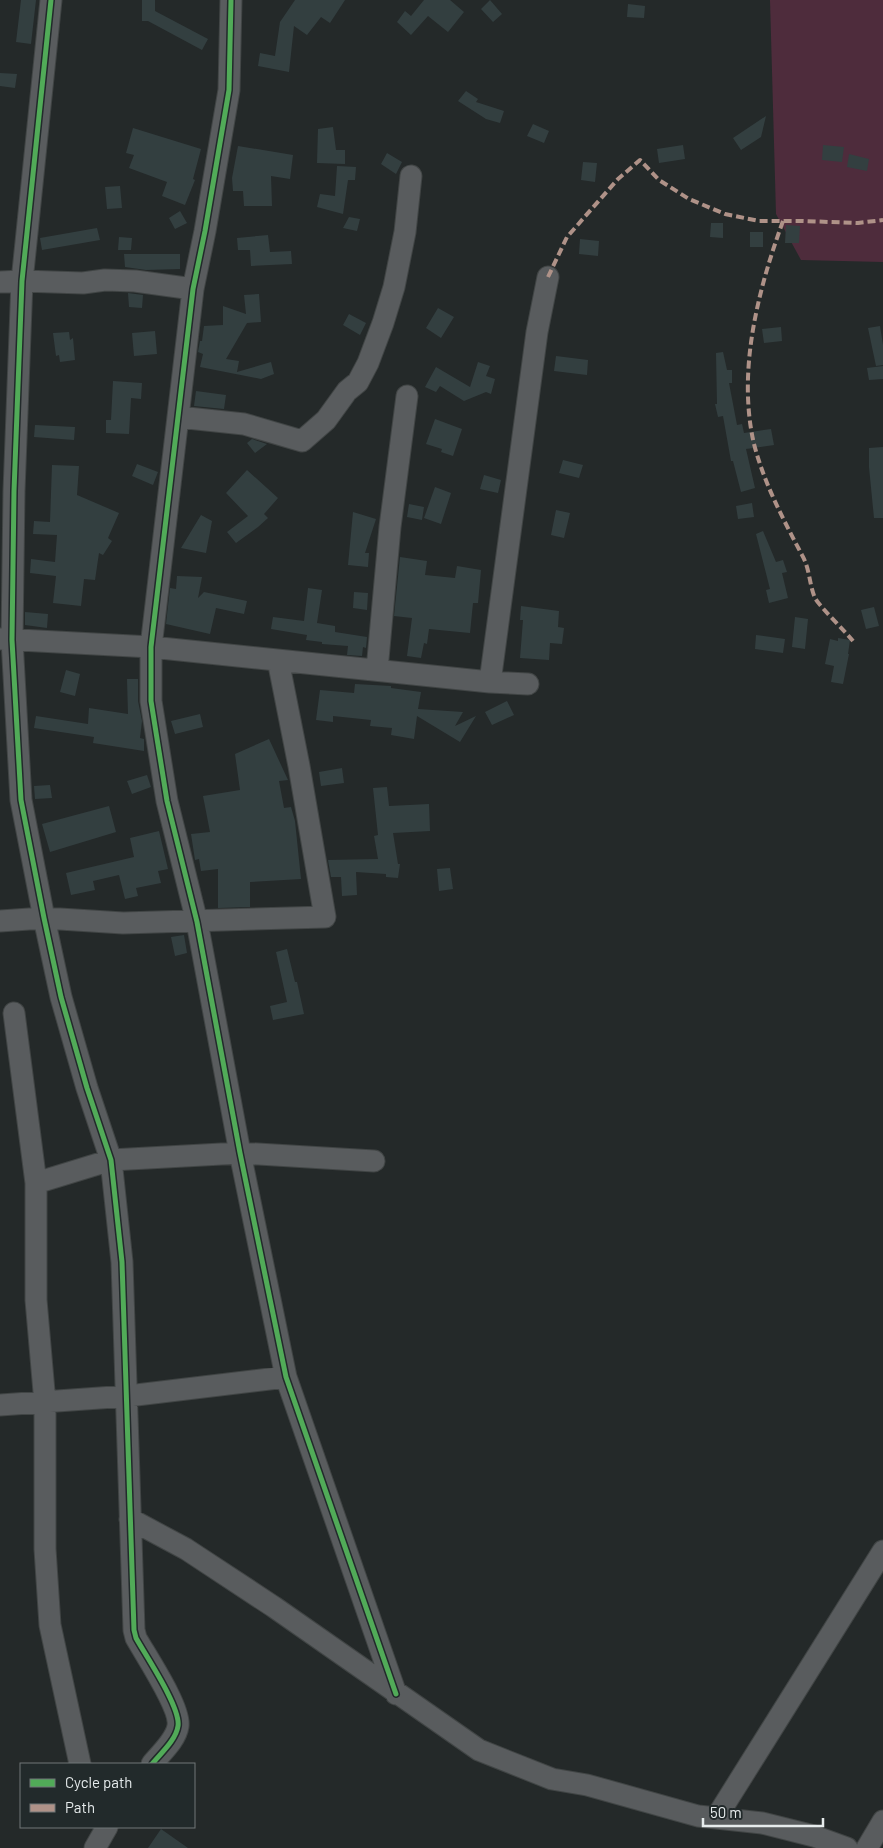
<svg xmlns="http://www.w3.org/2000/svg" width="883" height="1848" font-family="Barlow,sans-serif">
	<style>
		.green { fill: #4e2c3c }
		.building { fill: #333f40 }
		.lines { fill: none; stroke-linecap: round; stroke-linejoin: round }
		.minor-casing { stroke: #414545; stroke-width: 23 }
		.minor { stroke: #595c5e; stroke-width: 21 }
		.quiet { stroke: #af9288; stroke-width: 4; stroke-dasharray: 8 4; stroke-linecap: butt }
		.cycleway-casing { stroke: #222a2b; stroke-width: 8 }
		.cycleway { stroke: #51ab58; stroke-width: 5 }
	</style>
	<rect width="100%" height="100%" fill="#242929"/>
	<path class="green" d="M770,0H883V262L801,260L776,214Z"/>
	<path class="building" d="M21,0H36L31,44L16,42Z
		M142,0H155V11L208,39L202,50L148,21H142Z
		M295,0H345L330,23L321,17L307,35L294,26L289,72L258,66L260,53L275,56L280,22Z
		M424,0H450L464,12L448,32L428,16L411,35L397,22L405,11L411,16Z
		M490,0L502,14L493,22L481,9Z
		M628,4L645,6L644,18L627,17Z
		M0,73L17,74L15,88L0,86Z
		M466,91L478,99L476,102L504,111L500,123L486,119L458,101Z
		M766,116L761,137L741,150L733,138Z
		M533,124L549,131L544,143L527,136Z
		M333,127L336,150H345V164L317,163L318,129Z
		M133,128L201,149L193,179L195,180L185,205L162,196L167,182L129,168L134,155L126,153Z
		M683,145L685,159L659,163L657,149Z
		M823,145L844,147L842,162L822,160Z
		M238,146L293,155L290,179L271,176L272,206H244L243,191H233L232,178Z
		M387,153L402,162L396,174L381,164Z
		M849,154L869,159L867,171L847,167Z
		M583,162L597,163L595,182L581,180Z
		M337,166L356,167L355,180H348L343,214L317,207L320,194L335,196Z
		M120,186L122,208L107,209L105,187Z
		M180,211L187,223L175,229L169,218Z
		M349,217L360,219L357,231L343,228Z
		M711,223H723V238L710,237Z
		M786,225L800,226L799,243H785Z
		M97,228L100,240L42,250L40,238Z
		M750,232H763V247H750Z
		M268,235L270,252L291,251L292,264L251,266L250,250H238L237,238Z
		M119,237L132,238L131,250H118Z
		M580,239L599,241L598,256L579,254Z
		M124,254H180V269L146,270L125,267Z
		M128,293L143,295L142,308L129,307Z
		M259,294L261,322L247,323L226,359L239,361L237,372L271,362L274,374L261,379L200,367L203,354L198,352L200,341H202L204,326L223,325V306L246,314L244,295Z
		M438,308L454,317L441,338L426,328Z
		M349,314L366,323L360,335L343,325Z
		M880,326L883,345V365L876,366L868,328Z
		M781,327L782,341L764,343L762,329Z
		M155,331L157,354L134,356L132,333Z
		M69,332L70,340L73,338L75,360L60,362L59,355L56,356L53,333Z
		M723,352L727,370H732V383H729L737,425L742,424L744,433L771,429L774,445L746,449L755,488L741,492L733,461H731L723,416L718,417L715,404H717L716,353Z
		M556,356L588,360L587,375L554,371Z
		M478,362L490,366L486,376L495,379L491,394L486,392L464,401L440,386L436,392L425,387L436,367L470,387Z
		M883,366V379L869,380L867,368Z
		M113,381L142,383L141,399L131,398L129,434L106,433V420H111Z
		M196,391L226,395L224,409L194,406Z
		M435,419L462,429L453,456L441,452L442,449L426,444Z
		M35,425L75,427L74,440L34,437Z
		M252,439L267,444L255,453L247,443Z
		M883,447V518H874L869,467V448Z
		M563,460L583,465L579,478L559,473Z
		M137,464L158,472L153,485L132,476Z
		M52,465L79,466L77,495L119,513L108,538L112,541L103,555L99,553L95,580L84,579L81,606L53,603L56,576L30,573L31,559L55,562L57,535L33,534L34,521L50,522Z
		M247,470L278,498L264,514L268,518L258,527L236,543L227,532L248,516L226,493Z
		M484,475L501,480L498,493L480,489Z
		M435,487L451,493L441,524L424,518Z
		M752,503L754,517L738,519L736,506Z
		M409,504L424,507L422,520L407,517Z
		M556,510L570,513L564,538L551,535Z
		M353,512L376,519L365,553H369L368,567L348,565Z
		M201,515L212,521L206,553L181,548Z
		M763,531L776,562L783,560L787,572L782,573L788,598L769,603L766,590L770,589L756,534Z
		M400,557L427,561L425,575L455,578L457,566L481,570L478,603H473L470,633L429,629L427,644L424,643L421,658L407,656L412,618L394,616Z
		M177,576L202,577L198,598L204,592L247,601L244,614L216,608L210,634L166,624L170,588L176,589Z
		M308,588L322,590L317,623L335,626V632L367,637L366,648L363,647L362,656L347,655L348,646L322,644V642L306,640L307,635L271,629L273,617L304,621Z
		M354,592L368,593L367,610L353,608Z
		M521,606L559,611L558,627L564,628L562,644L550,643L549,660L520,658L523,620H520Z
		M874,607L879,626L866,629L861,610Z
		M25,612L48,614L47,628L25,625Z
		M795,617L808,619L805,649L792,647Z
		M756,635L785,639L783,653L755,649Z
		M838,638L850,640L848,654H849L843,684L831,682L834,666L825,664L830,639L838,641Z
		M66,670L80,674L75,696L60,692Z
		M127,679H138V701L142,721L140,738L144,739V751L93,743L94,737L34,728L36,716L88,724L89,708L128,714Z
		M355,684L391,686V688L421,692L418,709L463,712L455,726L476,716L460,742L417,716L414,739L391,735L392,728L370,726L371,720L333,716V722L316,720L320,690L354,693Z
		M507,701L514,715L492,725L485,712Z
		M200,714L203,727L175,734L171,721Z
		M269,739L288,780L279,781L284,808L291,807L295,821L301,879L250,882V907L218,908V869L201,871L199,859L195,860L191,834L210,832L203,796L240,790L235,754Z
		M342,768L344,783L321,786L319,772Z
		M147,775L151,787L132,794L127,781Z
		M50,785L52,798L35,799L34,786Z
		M387,787L389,806L429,804L430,831L393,833L398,864H400L398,878L386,877V874L356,872L357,895L342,896L341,877H331L328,860L378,859L374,836L378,835L373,788Z
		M109,806L116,832L50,852L42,824Z
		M159,831L168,869L158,871L161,883L136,888L138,896L125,899L119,875L93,881L95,890L71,895L66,873L134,857L130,838Z
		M450,868L453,889L439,891L437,869Z
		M184,935L187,953L175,956L171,937Z
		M287,949L295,982H297L304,1014L273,1020L270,1006L287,1002L276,952Z
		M161,1829L188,1848H148Z"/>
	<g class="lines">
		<g class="minor-casing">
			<path id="minor" d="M51,0L22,281L14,491L12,640L21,800L44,918L61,997L87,1088L111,1160L122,1262L134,1630L136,1638C146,1656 181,1708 178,1726C176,1740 161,1753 152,1764
				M231,0L229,90L205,231L193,289L151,647V701L167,801L197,922L240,1153L286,1377L396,1694
				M0,282L22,281L83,283L105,280L135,281L193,289
				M178,417L244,424L302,441L326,420L347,391L358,382L368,363L383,323L394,287L405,232L411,176
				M0,639L151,647L490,682L528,684
				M377,670L390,527L407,396
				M490,682L537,332L548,277
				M0,921L44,918L123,923L325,917L299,766L278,660
				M14,1013L36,1183V1300L45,1403V1549L50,1625L80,1764
				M36,1183L111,1160L240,1153L374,1161
				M0,1405L128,1396L286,1377
				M130,1519L186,1549L274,1607L479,1750L552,1779L587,1785L698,1816L762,1823L814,1836L847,1848
				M716,1818L883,1551
				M95,1848L107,1827
				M867,1848L883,1821"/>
		</g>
		<use href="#minor" class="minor"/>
		<path class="quiet" d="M783,221C758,290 737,371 754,444C764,483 783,519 802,555C810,569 809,584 815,598C820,607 845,631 853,641
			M548,277L567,237L618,179L640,160L659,180L689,199L725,214L759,221H803L858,223L883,220"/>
		<g class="cycleway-casing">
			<path id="cycleway" d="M51,0L22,281L14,491L12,640L21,800L44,918L61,997L87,1088L111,1160L122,1262L134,1630L136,1638C146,1656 181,1708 178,1726C176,1740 161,1753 152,1764
				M231,0L229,90L205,231L193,289L151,647V701L167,801L197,922L240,1153L286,1377L396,1694"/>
		</g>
		<use href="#cycleway" class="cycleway"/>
	</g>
	<rect x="20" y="1763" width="175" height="65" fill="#222a2b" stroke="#707778"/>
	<rect x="30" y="1779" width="25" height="8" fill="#51ab58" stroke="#707778"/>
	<text x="65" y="1788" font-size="15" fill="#e6ebec">Cycle path</text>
	<rect x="30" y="1804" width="25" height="8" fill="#af9288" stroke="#707778"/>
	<text x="65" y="1813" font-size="15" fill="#e6ebec">Path</text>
	<path d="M703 1818v8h120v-8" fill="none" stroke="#e6ebec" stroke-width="2.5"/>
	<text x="710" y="1818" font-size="15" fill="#e6ebec" stroke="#222a2b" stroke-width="4" paint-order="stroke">50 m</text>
</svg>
